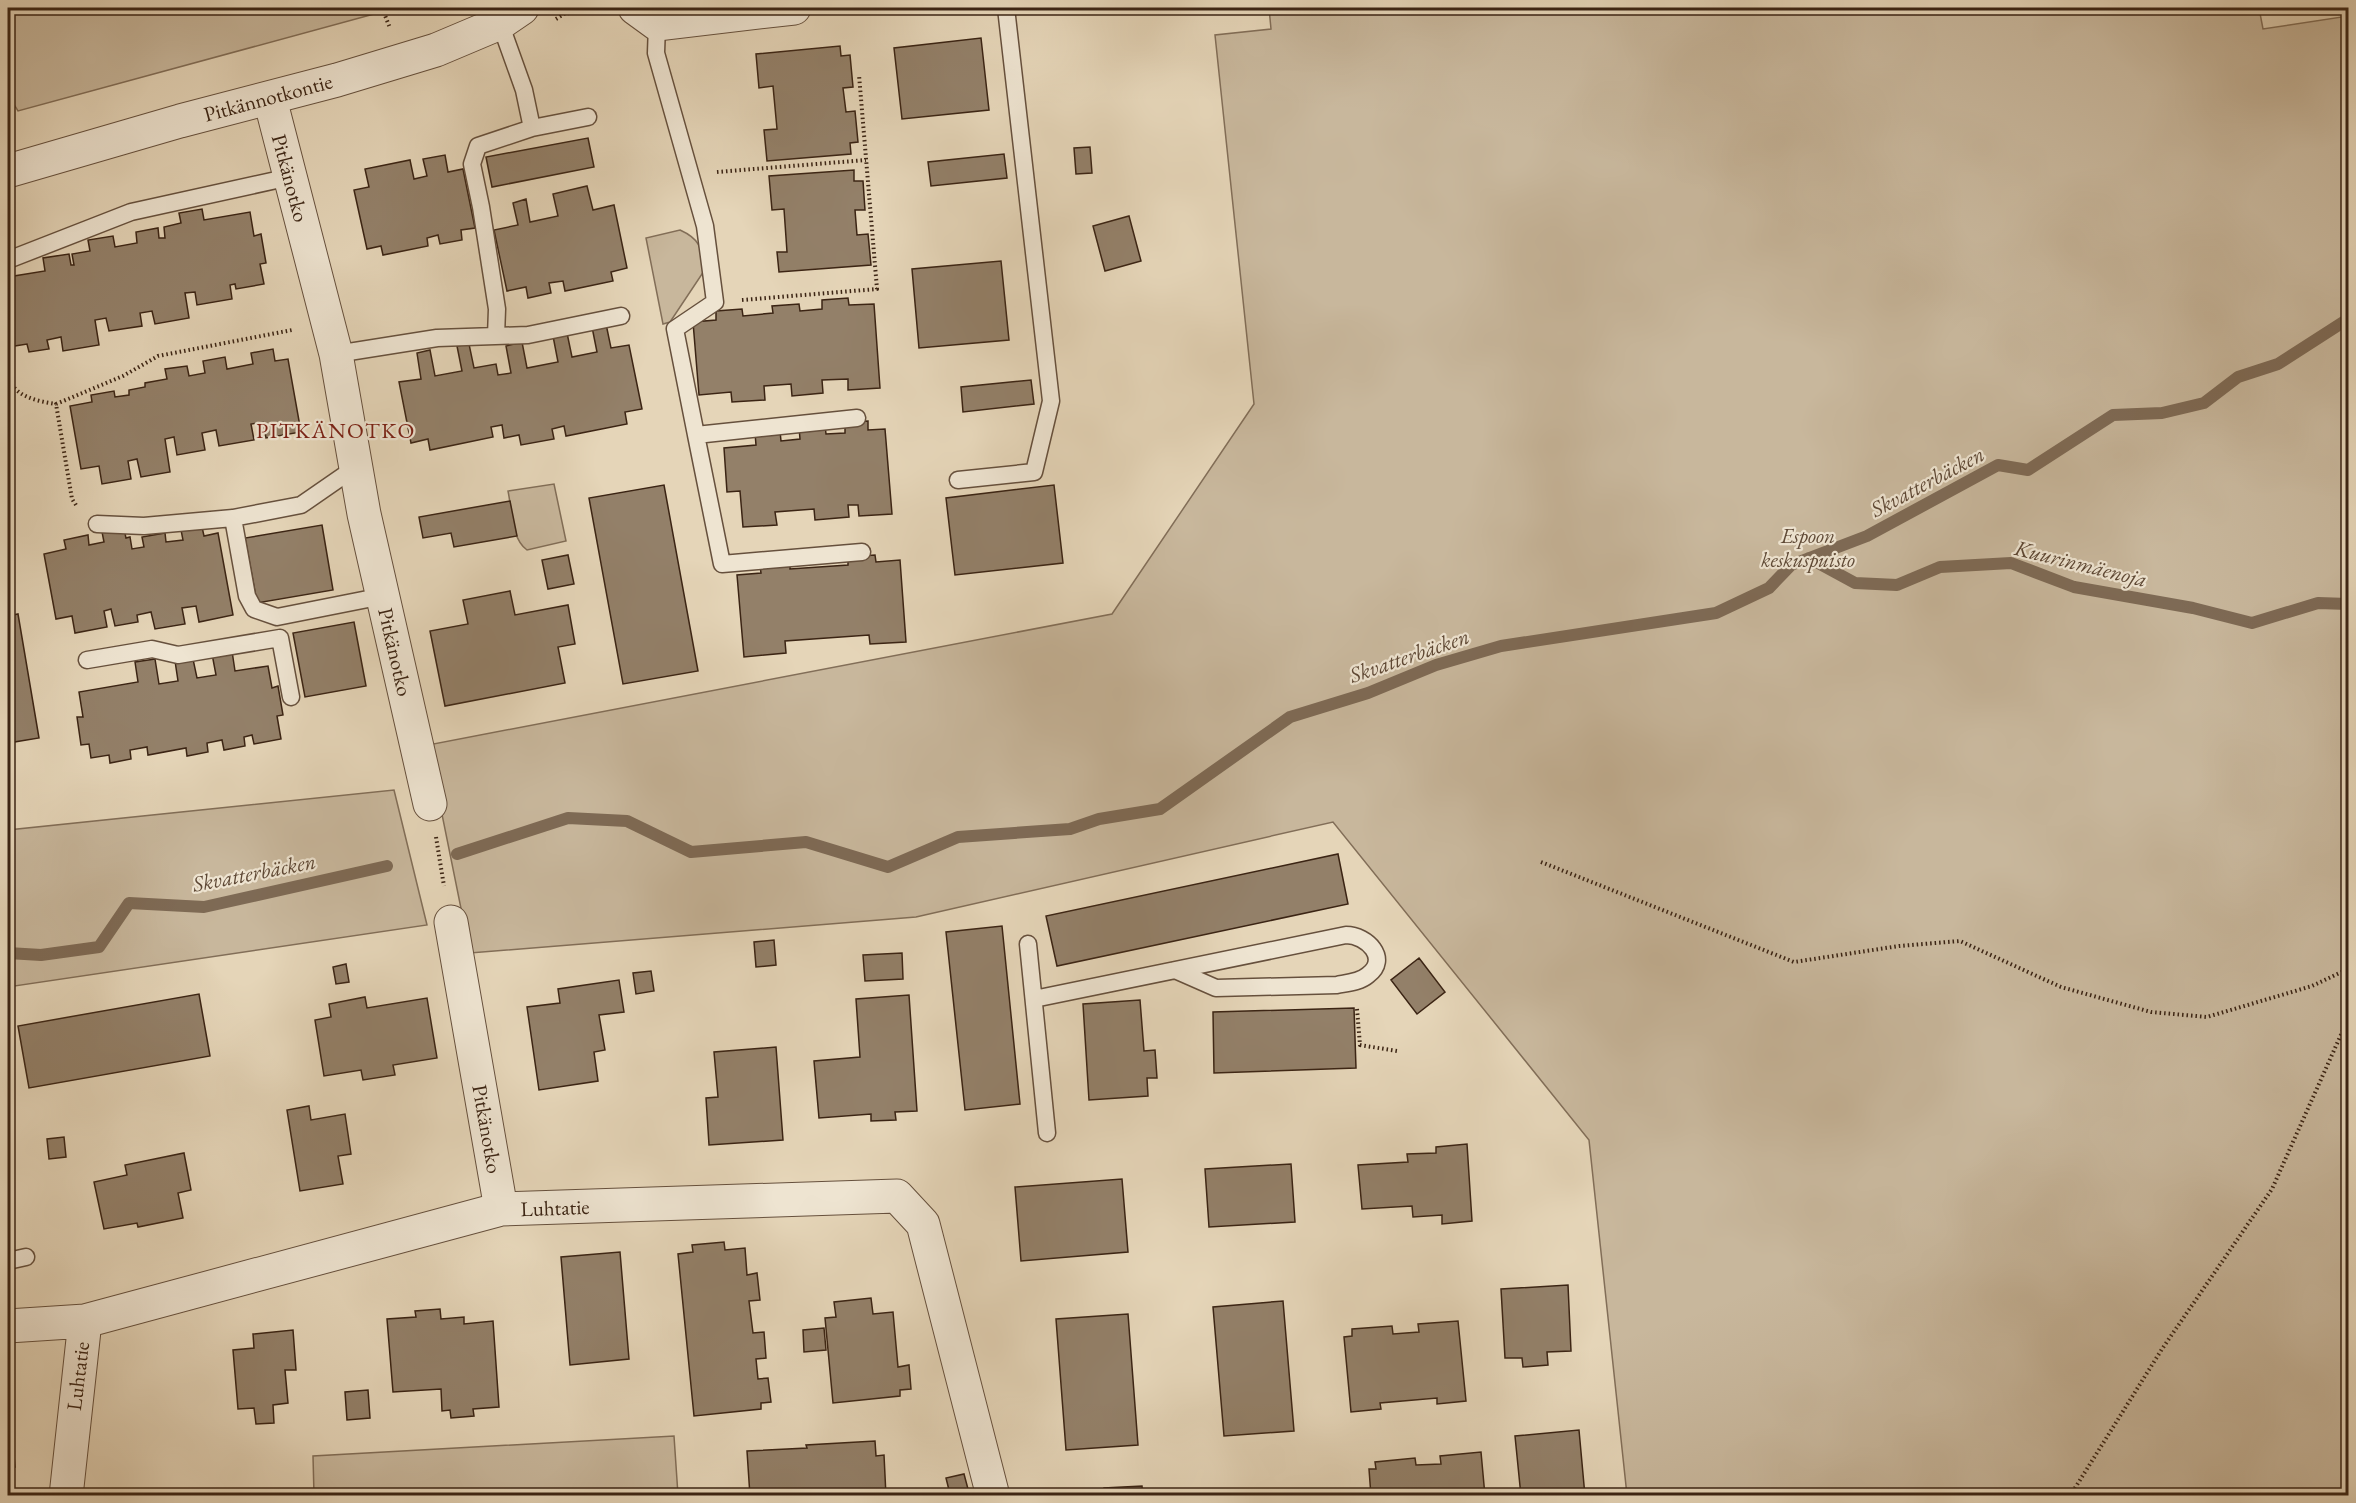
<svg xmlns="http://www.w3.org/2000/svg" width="2356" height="1503" font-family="'EB Garamond',serif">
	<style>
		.green { fill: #c8b79c; stroke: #826e58; stroke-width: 1.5 }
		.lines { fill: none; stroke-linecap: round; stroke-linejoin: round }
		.stream { stroke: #7e6a55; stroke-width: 12 }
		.building { fill: #938069; stroke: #3b2414; stroke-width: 1.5 }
		.service-casing { stroke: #66503d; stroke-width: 19 }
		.minor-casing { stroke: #66503d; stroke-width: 35 }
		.tertiary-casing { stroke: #66503d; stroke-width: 35 }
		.path { stroke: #3b2414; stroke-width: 4; stroke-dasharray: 1.5 3; stroke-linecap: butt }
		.service { stroke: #eee4d1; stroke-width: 16 }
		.minor { stroke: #eee4d1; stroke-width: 33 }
		.tertiary { stroke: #eee4d1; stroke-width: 33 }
		.labels { text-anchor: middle; stroke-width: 4.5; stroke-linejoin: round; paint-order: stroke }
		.street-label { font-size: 21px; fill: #3b2414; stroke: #eee4d1 }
		.park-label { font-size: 21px; font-style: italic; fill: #5e4936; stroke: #eee4d1 }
		.neighbourhood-label { font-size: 22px; letter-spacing: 1.5px; fill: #7a1f14; stroke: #eee4d1 }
		.water-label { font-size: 22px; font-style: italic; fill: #5d4734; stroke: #eee4d1 }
	</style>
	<rect width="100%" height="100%" fill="#e5d5b8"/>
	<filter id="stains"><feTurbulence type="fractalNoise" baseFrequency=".00333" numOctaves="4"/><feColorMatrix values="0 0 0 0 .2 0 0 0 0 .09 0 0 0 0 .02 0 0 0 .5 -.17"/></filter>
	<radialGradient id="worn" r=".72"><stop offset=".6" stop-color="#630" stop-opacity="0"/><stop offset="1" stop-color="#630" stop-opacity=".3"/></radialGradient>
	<path class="green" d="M8,8H396L18,111L8,95Z
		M1269,8H2259L2263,29L2348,16V1495H1627L1589,1140L1333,822L916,917L470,953L428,745L1112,614L1254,404L1215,35L1271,29Z
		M680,230C702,240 701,249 704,271L670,322L663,324L646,238Z
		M554,484L566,541L527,550C511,539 512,509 508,491Z
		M394,790L427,925L8,987V830Z
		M674,1436L678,1495H314L313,1456Z"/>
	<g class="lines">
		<path class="stream" d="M1809,558L1855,583L1897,585L1940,567L2011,563L2074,587L2193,608L2252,623L2318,603L2348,604
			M457,854L568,818L627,821L691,852L806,842L888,867L958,837L1070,829L1099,819L1160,809L1290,717L1368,693L1436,665L1501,646L1716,613L1769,588L1791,565L1867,536L1998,465L2028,470L2113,415L2162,413L2204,403L2238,377L2278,364L2348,319
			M8,953L41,955L99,947L129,903L204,907L387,866"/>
	</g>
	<path class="building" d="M981,38L989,110L902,119L894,48Z
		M840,46L841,56L850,55L853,87L843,88L846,112L855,111L858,142L850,143L851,154L767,161L764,130L777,129L773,86L759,88L756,54Z
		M588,138L594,167L492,187L486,157Z
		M1090,147L1092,173L1076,174L1074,148Z
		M1004,154L1007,178L931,186L928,162Z
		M445,155L448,172L463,169L475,228L461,230L462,240L440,244L438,235L427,238L428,246L383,255L381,246L367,249L354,190L369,187L365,169L410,160L414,179L427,176L423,159Z
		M854,170V181H863L865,210H855L857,235L868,234L871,265L779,272L777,252H787L784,209L772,210L769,176Z
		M587,186L593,210L614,205L627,268L611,272L613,281L565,291L563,281L549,283L551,293L528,298L526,287L507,291L494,230L518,225L513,203L526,199L530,222L558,216L553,194Z
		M202,209L204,220L250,212L254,236L261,234L266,263L260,264L264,284L236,289L235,284L230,285L232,299L197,305L195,292L185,293L189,318L155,324L152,311L140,313L142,326L109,331L106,318L95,320L99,345L63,351L61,337L47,340L49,349L29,352L27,344L8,347V277L45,271L43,258L69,254L71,265H74L72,254L90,251L88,240L113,236L115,247L137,243L136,232L158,228L159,238H165L164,227L181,223L179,213Z
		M1129,216L1141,261L1105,271L1093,226Z
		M1001,261L1009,340L919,348L912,269Z
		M848,298L849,305L874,304L880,388L848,390V379L822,380L823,393L792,396L791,384L764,386L765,400L732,402L731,392L699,395L693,322L716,320V311L742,309L743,316L773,313L772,306L799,304L800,311L822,309V300Z
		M606,324L611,348L629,345L642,409L625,412L627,424L566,436L564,426L552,429L554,439L521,445L519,435L504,438L502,425L491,427L493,437L430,450L428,439L411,443L399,382L421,379L417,353L430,350L435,376L462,371L457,346L469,344L474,368L496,364L498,375L511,373L506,346L522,342L527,368L558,362L553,336L567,333L572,357L597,352L592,327Z
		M273,349L275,361L288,359L301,432L266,438L263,422L251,424L254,440L219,446L216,430L202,433L205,450L177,455L174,437L165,439L170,472L141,477L137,459L128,461L131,479L102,484L99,466L81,469L70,406L92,402L91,395L114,391L115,397L129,395V390L145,387V383L167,379L165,369L187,366L189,376L205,373L203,361L225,357L227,369L253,364L251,353Z
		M1031,380L1034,404L963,412L961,387Z
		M868,421V430L885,429L892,514L859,516L858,505H848L849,517L815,520L814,509L775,512L777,525L743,527L740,491L727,492L724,448L756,445L755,433L780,431L781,441L800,439L799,427L825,425L826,434L845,433V422Z
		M664,485L698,671L623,684L589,498Z
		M1054,485L1063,563L955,575L946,498Z
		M510,501L517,536L454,547L451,533L423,538L419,517Z
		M322,525L333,590L257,603L245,538Z
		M202,527L204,536L218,533L233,615L199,622L196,606L182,608L185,624L155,629L151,612L137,615L138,622L115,626L111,609L104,611L107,627L75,633L72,616L56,619L44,554L66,549L64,540L88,535L89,545L104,542L102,532L124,529L126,538L130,537L132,549L144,547L142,537L165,533L166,542L183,540L181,530Z
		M568,555L574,584L548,589L542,560Z
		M875,555L876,562L900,560L906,642L870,644L869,635L785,641L786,653L744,657L737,575L761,573L760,566L790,563V569L848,565V557Z
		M510,591L515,615L568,605L575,644L558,647L565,683L445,706L430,631L468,624L463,600Z
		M18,614L39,738L8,743V616Z
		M354,622L366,686L305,697L293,633Z
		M232,651L235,671L268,666L272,688L278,686L283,715L277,716L281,739L254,744L252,735L244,737L245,746L224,750L222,740L207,743L208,752L187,756L186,748L148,755L147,747L130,750L131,759L110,763L109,755L91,758L89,744L81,745L77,717H83L79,692L138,682L135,662L155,659L159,684L178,681L175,661L193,659L197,678L216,675L212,654Z
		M1338,854L1348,904L1057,966L1046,916Z
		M1002,926L1020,1104L965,1110L946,932Z
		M774,940L776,965L756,967L754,942Z
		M902,953L903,979L865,981L863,955Z
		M1419,958L1445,992L1417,1014L1391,980Z
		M346,964L349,982L336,984L333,967Z
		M651,971L654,991L636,994L633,973Z
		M619,980L624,1012L599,1015L605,1050L594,1052L598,1081L539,1090L527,1007L560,1003L558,989Z
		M199,994L210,1056L29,1088L18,1026Z
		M909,995L917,1111L895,1112L896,1120L871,1121V1114L819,1118L814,1061L860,1057L856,999Z
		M365,997L367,1008L427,998L437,1058L393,1065L395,1075L363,1080L361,1070L324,1076L315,1020L331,1017L329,1004Z
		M1140,1000L1144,1051L1155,1050L1157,1078H1147L1148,1096L1089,1100L1083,1004Z
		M1354,1008L1356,1068L1214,1073L1213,1012Z
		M776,1047L783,1140L709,1145L706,1098L718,1097L714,1052Z
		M309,1106L311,1120L345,1114L351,1154L338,1156L343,1184L300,1191L287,1110Z
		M64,1137L66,1157L49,1159L47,1139Z
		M1467,1144L1472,1221L1442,1224V1215L1413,1217L1412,1206L1362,1209L1358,1165L1408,1162L1407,1154L1436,1153V1147Z
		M184,1153L191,1190L178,1193L183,1218L138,1227L137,1223L104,1229L94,1182L127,1175L125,1165Z
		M1291,1164L1295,1222L1209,1227L1205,1169Z
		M1122,1179L1128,1252L1021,1261L1015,1187Z
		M724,1242L725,1250L745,1248L747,1275L757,1273L760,1300L749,1301L753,1333L764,1332L766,1358L756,1359L758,1379L768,1378L771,1402L761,1403V1409L694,1416L678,1254L693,1252L692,1245Z
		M620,1252L629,1359L570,1365L561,1257Z
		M1568,1285L1571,1351L1547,1352L1548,1365L1523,1367L1522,1358H1505L1501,1289Z
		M871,1298L873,1314L893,1312L898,1367L909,1365L911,1389L900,1390V1396L833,1403L825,1318L836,1317L834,1302Z
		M1283,1301L1294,1431L1224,1436L1213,1307Z
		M440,1309L441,1319L464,1317V1324L493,1321L499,1407L473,1409L474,1416L451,1418L450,1410L442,1411L441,1389L393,1392L387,1319L416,1317L415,1311Z
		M1128,1314L1138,1445L1066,1450L1056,1319Z
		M1458,1321L1466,1401L1437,1404V1398L1380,1403L1381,1409L1351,1412L1344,1337L1352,1336V1329L1392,1326L1393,1334L1419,1332L1418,1324Z
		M824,1328L826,1350L804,1352L803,1330Z
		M293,1330L296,1370H285L288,1403L273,1405L274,1423L256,1424L254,1408L238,1409L233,1350L254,1348L253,1334Z
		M8,1389L15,1467L8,1468Z
		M368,1390L370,1418L347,1420L345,1392Z
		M1579,1430L1585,1496H1521L1515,1436Z
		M875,1441L876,1456L884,1455L886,1496H750L747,1451L807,1448L806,1445Z
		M1481,1452L1485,1496H1371L1369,1469H1376L1375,1462L1415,1458L1416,1465L1441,1464L1440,1456Z
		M964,1474L968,1489L950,1494L946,1478Z
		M1142,1486L1143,1496H1104V1488Z"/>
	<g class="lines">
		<g class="service-casing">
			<path id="service" d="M500,23L524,90L532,128
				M657,24L656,53L705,226L715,302L675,329L696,435L857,418
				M8,260L131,212L290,177
				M496,336L497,309L481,207L472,164L478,146L532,128L588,117
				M336,354L437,338L528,335L621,316
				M696,435L722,564L862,552
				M958,480L1034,472L1051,401L1006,8
				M233,518L247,596L254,609L277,617L383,596
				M97,524L144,526L233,518L301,505L356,467
				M87,660L152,649L178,655L280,638L291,697
				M1028,944L1047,1133
				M1034,999L1346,935C1367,935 1390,959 1368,975C1360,982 1347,983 1337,985L1216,988L1175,970
				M8,1261L26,1257"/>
		</g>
		<g class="minor-casing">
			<path id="minor" d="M635,8L657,24L794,8
				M270,99L336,354L364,514L430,804
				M451,922L501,1209
				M8,1326L85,1321L501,1209L897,1196L923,1224L993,1496
				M66,1496L85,1321"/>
		</g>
		<g class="tertiary-casing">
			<path id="tertiary" d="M8,171L180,121L337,80L436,50L500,23L522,8"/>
		</g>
		<path class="path" d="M382,8L390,28
			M556,19L564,14L593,8
			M717,172L866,160
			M742,300L877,289L859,75
			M8,376C14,397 37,401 56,404
			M76,505L72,499L56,404L123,376L158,356L292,330
			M436,837L444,886
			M1541,862L1794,962L1899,946L1960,941L2061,987L2151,1012L2207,1017L2312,986L2348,969
			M1357,1009L1360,1045L1397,1051
			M2070,1496L2162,1349L2272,1189L2348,1019"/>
		<use href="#service" class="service"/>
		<use href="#minor" class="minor"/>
		<use href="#tertiary" class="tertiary"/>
	</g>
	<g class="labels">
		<g class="street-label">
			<text transform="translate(268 98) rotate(-15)" y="7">Pitkännotkontie</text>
			<text transform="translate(290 178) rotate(75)" y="7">Pitkänotko</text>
			<text transform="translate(395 652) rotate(77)" y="7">Pitkänotko</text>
			<text transform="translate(487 1129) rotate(80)" y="7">Pitkänotko</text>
			<text transform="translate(555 1208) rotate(-2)" y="7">Luhtatie</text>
			<text transform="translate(78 1376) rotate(-83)" y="7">Luhtatie</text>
		</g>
		<g class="park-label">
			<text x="1808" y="543">Espoon<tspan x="1808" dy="24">keskuspuisto</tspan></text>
		</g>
		<g class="neighbourhood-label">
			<text x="336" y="438">PITKÄNOTKO</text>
		</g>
		<g class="water-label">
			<text transform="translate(1927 481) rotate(-28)" y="8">Skvatterbäcken</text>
			<text transform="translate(2081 563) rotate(14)" y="8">Kuurinmäenoja</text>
			<text transform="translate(1409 655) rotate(-19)" y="8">Skvatterbäcken</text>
			<text transform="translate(254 872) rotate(-11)" y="8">Skvatterbäcken</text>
		</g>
	</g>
	<rect width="2356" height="1503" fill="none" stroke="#e5d5b8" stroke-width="30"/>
	<rect x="9" y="9" width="2338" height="1485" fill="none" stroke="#3b2414" stroke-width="3"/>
	<rect x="15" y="15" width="2326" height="1473" fill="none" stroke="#3b2414" stroke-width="1.5"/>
	<rect width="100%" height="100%" filter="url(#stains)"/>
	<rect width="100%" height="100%" fill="url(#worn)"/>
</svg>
